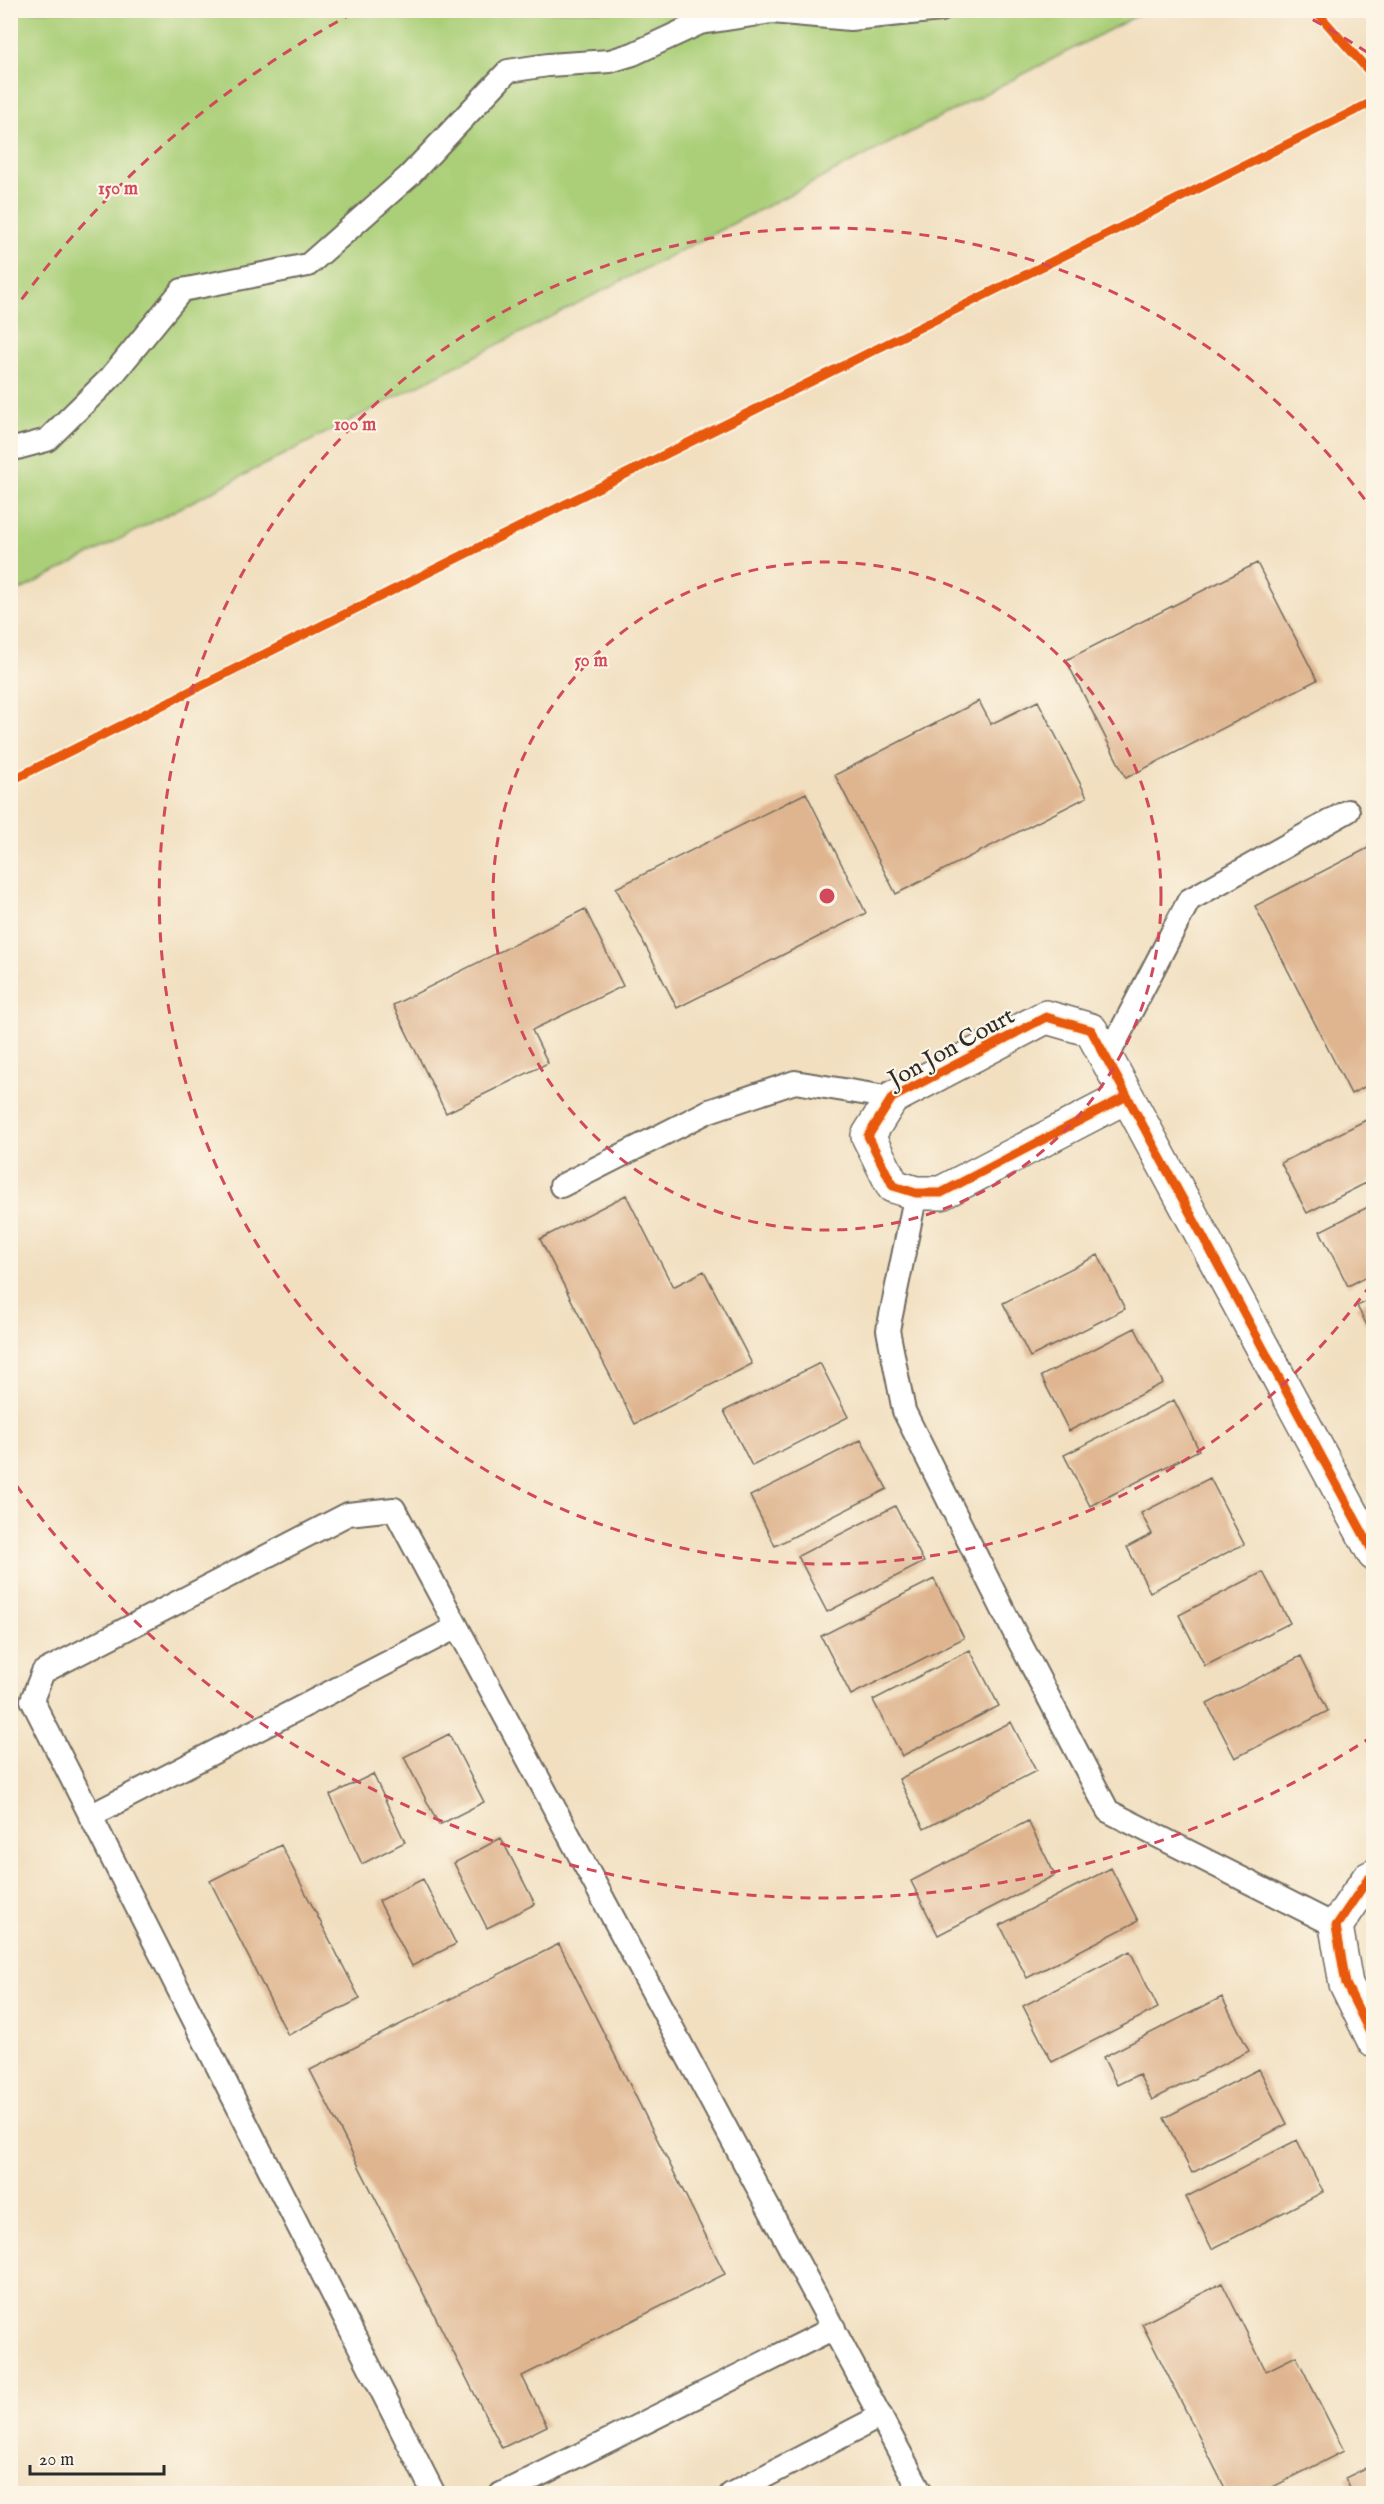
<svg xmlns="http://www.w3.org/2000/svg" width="1384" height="2504" font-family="'IM FELL English',serif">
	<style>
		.green { fill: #aacf78; stroke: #6a7d52; stroke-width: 1.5 }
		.building { fill: #dfb590 }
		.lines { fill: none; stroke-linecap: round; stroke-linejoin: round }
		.service-casing { stroke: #706a5f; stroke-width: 26 }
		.minor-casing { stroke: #706a5f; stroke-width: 36 }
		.service { stroke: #fff; stroke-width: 22 }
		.minor { stroke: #fff; stroke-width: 33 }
		.cycleway-casing { stroke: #fcf5e5; stroke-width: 13 }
		.cycleway { stroke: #e8590c; stroke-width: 9 }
		.ring { fill: none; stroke: #d1495b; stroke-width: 3; stroke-dasharray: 10 8 }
		.labels { text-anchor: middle; stroke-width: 4.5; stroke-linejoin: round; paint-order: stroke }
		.street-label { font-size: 24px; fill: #2b2b2b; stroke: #fcf5e5 }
		.centre { fill: #d1495b; stroke: #fcf5e5; stroke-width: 3 }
		.ring-label { font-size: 18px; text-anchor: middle; font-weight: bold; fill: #d1495b; stroke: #fcf5e5; stroke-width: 4.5; stroke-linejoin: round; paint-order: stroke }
	</style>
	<rect width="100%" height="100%" fill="#fcf5e5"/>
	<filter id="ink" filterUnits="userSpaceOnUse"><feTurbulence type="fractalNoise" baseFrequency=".0167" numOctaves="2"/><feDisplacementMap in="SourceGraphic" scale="12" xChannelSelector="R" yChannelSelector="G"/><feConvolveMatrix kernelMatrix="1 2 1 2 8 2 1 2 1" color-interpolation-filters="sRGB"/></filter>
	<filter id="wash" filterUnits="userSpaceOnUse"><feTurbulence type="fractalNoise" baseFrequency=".008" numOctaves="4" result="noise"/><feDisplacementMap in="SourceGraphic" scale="24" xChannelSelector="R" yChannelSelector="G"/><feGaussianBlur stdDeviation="1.35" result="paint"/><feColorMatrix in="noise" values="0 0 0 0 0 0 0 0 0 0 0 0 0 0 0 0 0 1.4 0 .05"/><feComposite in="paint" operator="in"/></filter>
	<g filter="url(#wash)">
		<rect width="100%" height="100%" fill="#f1dfc0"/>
		<path class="green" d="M11,11H1146L11,595Z"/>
		<g id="blocks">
			<path class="building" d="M1257,563L1317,680L1126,778L1066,660Z
				M979,701L991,724L1038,701L1087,797L896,894L835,775Z
				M806,793L866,913L677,1008L616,888Z
				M1374,845V1082L1351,1094L1255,906Z
				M585,909L623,986L532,1030L548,1063L446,1113L393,1005Z
				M1374,1116V1179L1307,1213L1281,1163Z
				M626,1195L673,1287L704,1271L752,1364L635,1424L540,1239Z
				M1374,1204V1273L1348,1286L1320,1231Z
				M1098,1255L1125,1309L1030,1357L1003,1303Z
				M1374,1298V1339L1357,1306Z
				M1135,1328L1163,1383L1069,1431L1041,1376Z
				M820,1363L848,1417L752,1466L724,1411Z
				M1174,1400L1199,1450L1090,1506L1064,1455Z
				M861,1440L887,1489L775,1546L750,1496Z
				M1210,1478L1244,1544L1150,1592L1127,1547L1152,1534L1141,1513Z
				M895,1506L924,1562L827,1612L798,1556Z
				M1263,1572L1290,1623L1205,1666L1179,1615Z
				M934,1579L964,1638L851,1695L821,1636Z
				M970,1650L999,1706L902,1756L873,1700Z
				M1301,1656L1328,1711L1235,1758L1207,1704Z
				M1011,1722L1036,1771L924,1829L899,1779Z
				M449,1734L484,1802L439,1825L404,1757Z
				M373,1774L405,1842L362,1864L330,1795Z
				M1028,1821L1055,1875L938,1935L911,1881Z
				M501,1838L535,1904L487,1928L454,1863Z
				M281,1845L360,1999L288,2035L210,1881Z
				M1111,1868L1138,1921L1027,1978L1000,1925Z
				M423,1879L456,1944L412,1966L379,1901Z
				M559,1944L725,2274L522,2376L547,2426L502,2448L310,2070Z
				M1130,1951L1158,2008L1052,2062L1023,2006Z
				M1222,1997L1249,2051L1152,2100L1139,2074L1117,2085L1103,2057Z
				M1259,2069L1287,2124L1192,2173L1164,2118Z
				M1297,2140L1323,2192L1212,2249L1186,2197Z
				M1222,2283L1266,2371L1296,2356L1344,2451L1259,2494H1228L1142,2324Z
				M1374,2464V2494H1353L1345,2478Z"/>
		</g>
	</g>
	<g filter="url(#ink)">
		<use href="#blocks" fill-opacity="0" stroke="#706a5f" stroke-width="1.5"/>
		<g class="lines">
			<g class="service-casing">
				<path id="service" d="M700,23L772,12L850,19L941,10
					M10,450L47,440L111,377L182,290L308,265L409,176L508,71L548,65L610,61L633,54L700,23L707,10
					M1107,1058L1189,900L1348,811
					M561,1186L709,1111L795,1082L892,1098
					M916,1193L888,1330L904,1411L1008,1620L1108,1811L1336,1926
					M90,1816L457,1627
					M434,2494L32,1700L43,1672L348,1514L394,1509L922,2494
					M501,2494L834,2328
					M731,2494L881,2416"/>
			</g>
			<g class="minor-casing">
				<path id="minor" d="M1127,1096L941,1193H916L893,1186L868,1136L892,1098L1046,1017L1091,1030L1127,1096L1374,1554
					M1374,1876L1368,1879L1336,1926L1346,1984L1374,2041"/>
			</g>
			<use href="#service" class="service"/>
			<use href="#minor" class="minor"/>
			<g class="cycleway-casing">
				<path id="cycleway" d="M1315,10L1374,77
					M10,781L1374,101
					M1127,1096L941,1193H916L893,1186L868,1136L892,1098L1046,1017L1091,1030L1127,1096L1374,1554
					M1374,1876L1368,1879L1336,1926L1346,1984L1374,2041"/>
			</g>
			<use href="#cycleway" class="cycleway"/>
		</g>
	</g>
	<g class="ring">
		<circle cx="827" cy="896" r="334"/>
		<path d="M1371 1284A668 668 0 1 1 1371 508"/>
		<path d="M1373 1736A1002 1002 0 0 1 11 1478M11 314A1002 1002 0 0 1 357 11M1297 11A1002 1002 0 0 1 1373 56"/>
	</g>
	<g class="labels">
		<g class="street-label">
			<text transform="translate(951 1047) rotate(-29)" y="8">Jon Jon Court</text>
		</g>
	</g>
	<circle cx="827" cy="896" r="9" class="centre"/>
	<g class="ring-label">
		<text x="118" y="194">150 m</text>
		<text x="355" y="430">100 m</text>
		<text x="591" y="666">50 m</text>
	</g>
	<rect width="1384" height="2504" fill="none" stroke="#fcf5e5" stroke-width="36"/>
	<path d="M30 2465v9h134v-9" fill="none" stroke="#2b2b2b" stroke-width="3"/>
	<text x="39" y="2465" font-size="18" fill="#2b2b2b" stroke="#fcf5e5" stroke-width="4.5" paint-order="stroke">20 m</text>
</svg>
